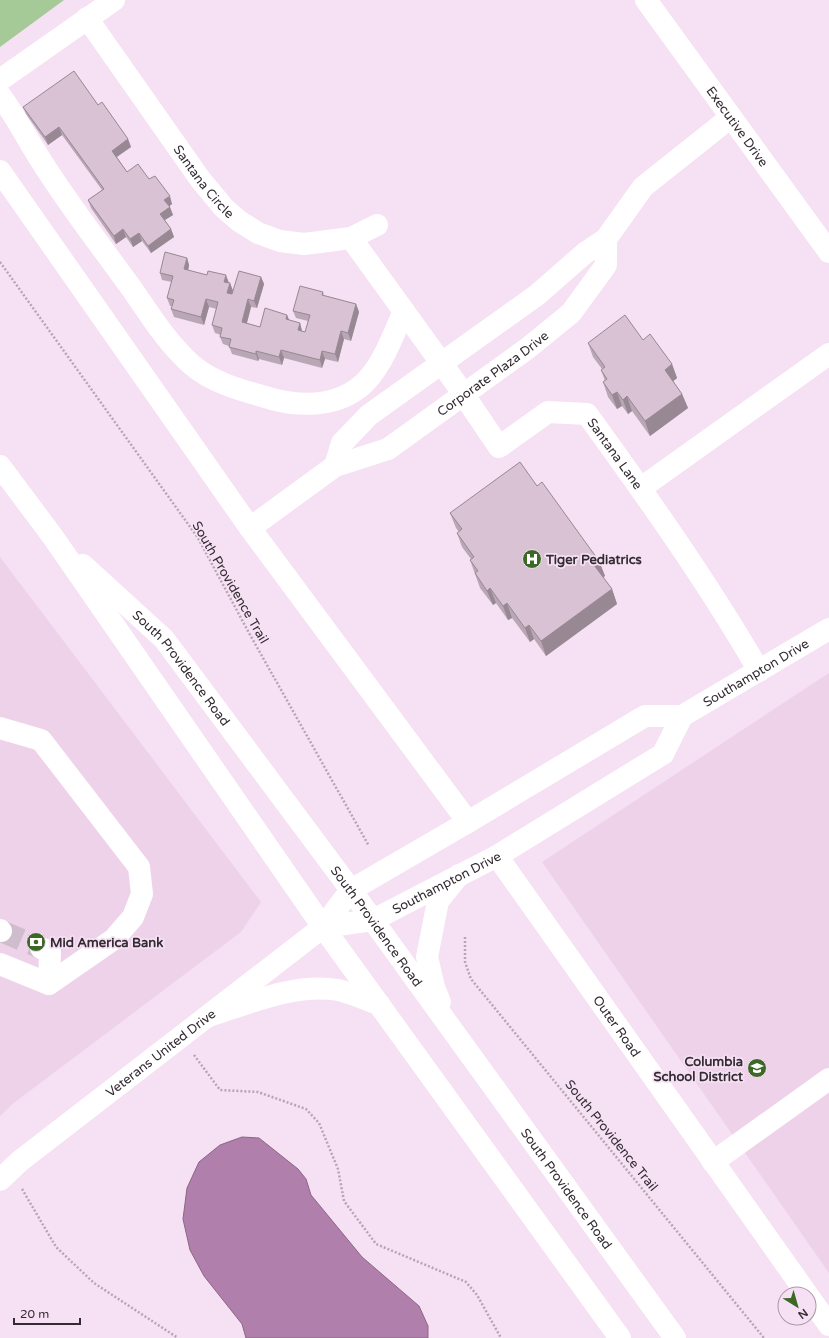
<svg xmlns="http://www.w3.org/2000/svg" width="829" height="1338" font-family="'Varela Round',sans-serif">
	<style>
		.built { fill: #eed2ea }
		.green { fill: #a6c998 }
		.water { fill: #b17fab; stroke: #8b6687 }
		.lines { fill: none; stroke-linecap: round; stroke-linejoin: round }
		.minor-tunnel { stroke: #cfbccc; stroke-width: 22; stroke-dasharray: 22 11; stroke-linecap: butt }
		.path { stroke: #b6a4b3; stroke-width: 2.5; stroke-dasharray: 2 2; stroke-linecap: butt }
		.minor { stroke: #fff; stroke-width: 22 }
		.major { stroke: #fff; stroke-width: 22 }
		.wall { fill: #baa7b6 }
		.shaded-wall { fill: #978894 }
		.building { fill: #d8c2d4; stroke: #978894 }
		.labels { text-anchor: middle; stroke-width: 3.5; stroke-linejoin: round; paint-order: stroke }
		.street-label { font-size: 13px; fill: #332b32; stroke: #f6e0f3 }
		.poi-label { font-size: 13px; font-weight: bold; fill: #332b32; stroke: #f6e0f3; text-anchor: start }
	</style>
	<rect width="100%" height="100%" fill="#f6e0f3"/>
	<path class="built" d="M0,557L261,902L241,932L15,1102L0,1116Z
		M829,673V1273L542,862Z"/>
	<path class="green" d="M0,0H64L0,47Z"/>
	<path class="water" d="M242,1137L259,1138L298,1169L306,1179L311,1195L362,1257L419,1306L428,1326V1338H246L242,1324L204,1276L190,1250L183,1219L187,1188L199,1162L220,1145Z"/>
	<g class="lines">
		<path class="minor-tunnel" d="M1,931L41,948"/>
		<path class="path" d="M0,262L198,538L249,633L369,846
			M465,937V962L471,979L764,1338
			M194,1055L220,1090L258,1092L306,1109L319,1123L338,1169L344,1201L376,1244L466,1282L477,1295L501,1338
			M22,1189L56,1247L94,1283L178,1338"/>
		<g class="minor">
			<path id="s1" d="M646,0L829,252"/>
			<path id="s2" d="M87,18L200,179L224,208L239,221L258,233L280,241L304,244L351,238L377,225"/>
			<path d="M0,80L114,0"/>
			<path d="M0,95C15,115 26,137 40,159C68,204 101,246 132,289C150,315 168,344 192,365C214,384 245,391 272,399C306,408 345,406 369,378C385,359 394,333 404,311"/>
			<path d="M0,171L250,528L468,822"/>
			<path id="s3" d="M351,238L455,382L499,447L548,412L587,414C647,497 707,581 759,671"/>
			<path d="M335,466L342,443L369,415L537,295L585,253L606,239L643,187L731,117"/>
			<path d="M641,488L829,354"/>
			<path id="s4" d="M250,528L335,466L388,449L528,348L571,313L606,265V239"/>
			<path d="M0,728L41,740L139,867L142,894L133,917L114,939L49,984L0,964"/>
			<path id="s5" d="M497,856L807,1294"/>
			<path id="s6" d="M323,927L373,920L497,856L663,754L682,716"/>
			<path d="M0,930L1,931"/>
			<path d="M41,948L50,952L49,984"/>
			<path d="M713,1162L829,1079"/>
			<path id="s7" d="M0,1180L20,1161L323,927L351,890L468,822L645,716H682L829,629"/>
			<path d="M809,1297L829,1325"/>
		</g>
		<g class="major">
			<path d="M0,466L53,537L323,927L620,1338"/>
			<path id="s8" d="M83,565L164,639L351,890L675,1338"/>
			<path d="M440,1002L434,987L427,957L438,901L459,875"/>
			<path d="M209,1016C250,1003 294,983 338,990C352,993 366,1000 379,1004"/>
		</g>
	</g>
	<path class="wall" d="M98,105L128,139L131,147L117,157L127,172L149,179L172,204L169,206L173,215L165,220L171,229L174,237L151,253L142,241L133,247L126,237L116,244L91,208L88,200L102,190L62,135L48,145L26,114L23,107Z
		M187,258L189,265L188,270L230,283L233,291L232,294L261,277L264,284L257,308L251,307L247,323L260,327L287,315L289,320L300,323L302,331L305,332L308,321L296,318L293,311L323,292L324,296L356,304L359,312L351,341L344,339L338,362L325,359L322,368L284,358L282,365L259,359L258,361L232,354L229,346L223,344L220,337L221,335L215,333L212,325L217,309L209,307L204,325L174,317L171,309L172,306H170L167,298L172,282L162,280L160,273Z
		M643,340L672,364L677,378L673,381L682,394L688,408L650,436L632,411L628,414L622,406L617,409L608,397L603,382L605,381L601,370L602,369L593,357L588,343Z
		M537,486L599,561L605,576L603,577L612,589L617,604L546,656L534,639L530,642L512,618L508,620L496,603L493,605L480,588L470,560L471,559L462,547L457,533L459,532L456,528L450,513Z"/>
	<path class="shaded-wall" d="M59,127L62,135L48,145L45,137Z
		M128,139L131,147L115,158L112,151Z
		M170,196L172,204L167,208L164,200Z
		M170,207L173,215L163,221L160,214Z
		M123,229L126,237L116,244L114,236Z
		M171,229L174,237L151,253L148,246Z
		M139,233L142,241L133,247L130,239Z
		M187,258L189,265L187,277L184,269Z
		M226,275L229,283L224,282Z
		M261,277L264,284L257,308L254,301Z
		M230,283L233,291L230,301L227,293Z
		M206,299L209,307L204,325L201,317Z
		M248,299L251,307L245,330L242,322Z
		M356,304L359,312L351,341L348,333Z
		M287,315L290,322L286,319Z
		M300,323L302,331L300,338L298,330Z
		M341,331L344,339L338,362L335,354Z
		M281,350L284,358L282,365L279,357Z
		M256,351L259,359L258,361L256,354Z
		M322,351L325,359L322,368L320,360Z
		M672,364L677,378L670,384L665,370Z
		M617,392L622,406L617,409L612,395Z
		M682,394L688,408L650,436L645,421Z
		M627,396L632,411L628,414L623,400Z
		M599,561L605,576L599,580L594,565Z
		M490,588L496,603L493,605L487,591Z
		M612,589L617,604L546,656L541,641Z
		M507,603L512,618L508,620L503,606Z
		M529,625L534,639L530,642L525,628Z"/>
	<path class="building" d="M74,71L98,105L102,102L128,139L112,151L127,172L138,164L149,179L155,176L170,196L164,200L170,207L160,214L171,229L148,246L139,233L130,239L123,229L114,236L88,200L104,189L59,127L45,137L23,107Z
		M165,252L187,258L184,269L207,275L208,271L226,275L224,282L230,283L227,293L232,294L239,271L261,277L254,301L248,299L242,322L260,327L265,308L287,315L286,319L300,323L298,330L305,332L310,315L293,311L300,286L323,292L322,295L356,304L348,333L341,331L335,354L322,351L320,360L281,350L279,357L256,351V354L229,347L231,339L220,337L222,328L212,325L218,302L206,299L201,317L171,309L174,300L167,298L173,276L160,273Z
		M625,315L643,340L650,334L672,364L665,370L682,394L645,421L627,396L623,400L617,392L612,395L603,382L607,379L601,370L605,367L588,343Z
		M520,462L537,486L542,482L599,561L594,565L612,589L541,641L529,625L525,628L507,603L503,606L490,588L487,591L475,573L478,571L470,560L474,557L457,533L462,529L450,513Z"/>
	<defs>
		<g id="hospital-disc" transform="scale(1)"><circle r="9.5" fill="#3d6927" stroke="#f6e0f3"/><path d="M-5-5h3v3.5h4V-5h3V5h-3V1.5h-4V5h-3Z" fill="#fff"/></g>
		<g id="bank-disc" transform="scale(1)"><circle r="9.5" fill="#3d6927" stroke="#f6e0f3"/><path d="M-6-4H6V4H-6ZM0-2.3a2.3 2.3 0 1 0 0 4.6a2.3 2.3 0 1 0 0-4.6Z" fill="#fff"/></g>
		<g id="school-disc" transform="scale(1)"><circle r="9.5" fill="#3d6927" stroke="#f6e0f3"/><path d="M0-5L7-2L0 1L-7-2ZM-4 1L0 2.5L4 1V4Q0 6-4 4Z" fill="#fff"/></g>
	</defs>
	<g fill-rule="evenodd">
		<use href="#hospital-disc" x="532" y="559"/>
		<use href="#bank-disc" x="36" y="942"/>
		<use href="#school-disc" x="757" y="1068"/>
	</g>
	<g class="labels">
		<g class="street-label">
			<text dy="5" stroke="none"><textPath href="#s1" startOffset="156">Executive Drive</textPath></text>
			<text dy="5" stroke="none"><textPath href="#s2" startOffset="201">Santana Circle</textPath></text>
			<text dy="5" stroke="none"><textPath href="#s4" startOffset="290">Corporate Plaza Drive</textPath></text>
			<text dy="5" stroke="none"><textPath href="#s3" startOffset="404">Santana Lane</textPath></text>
			<text transform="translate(231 582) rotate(60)" y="5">South Providence Trail</text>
			<text dy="5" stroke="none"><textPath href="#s8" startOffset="143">South Providence Road</textPath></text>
			<text dy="5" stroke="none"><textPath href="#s7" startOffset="921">Southampton Drive</textPath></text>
			<text dy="5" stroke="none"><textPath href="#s6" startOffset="133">Southampton Drive</textPath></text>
			<text dy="5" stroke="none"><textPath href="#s8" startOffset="467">South Providence Road</textPath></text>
			<text dy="5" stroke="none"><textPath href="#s5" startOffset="208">Outer Road</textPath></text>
			<text dy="5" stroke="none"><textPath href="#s7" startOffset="205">Veterans United Drive</textPath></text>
			<text transform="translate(612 1135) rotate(51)" y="5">South Providence Trail</text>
			<text dy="5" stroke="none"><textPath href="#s8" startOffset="791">South Providence Road</textPath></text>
		</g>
		<g class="poi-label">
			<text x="546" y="564">Tiger Pediatrics</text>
			<text x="50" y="947">Mid America Bank</text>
			<text x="743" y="1066" text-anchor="end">Columbia<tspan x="743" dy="15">School District</tspan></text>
		</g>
	</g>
	<g transform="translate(797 1306) rotate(143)"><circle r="19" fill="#f6e0f3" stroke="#a898a6"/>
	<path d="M0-3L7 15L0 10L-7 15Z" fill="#3d6927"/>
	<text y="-6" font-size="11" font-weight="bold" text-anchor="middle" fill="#332b32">N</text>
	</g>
	<path d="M14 1318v6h66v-6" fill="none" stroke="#332b32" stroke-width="2"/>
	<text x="20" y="1318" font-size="12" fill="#332b32" stroke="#f6e0f3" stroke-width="3" paint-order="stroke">20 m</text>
</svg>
